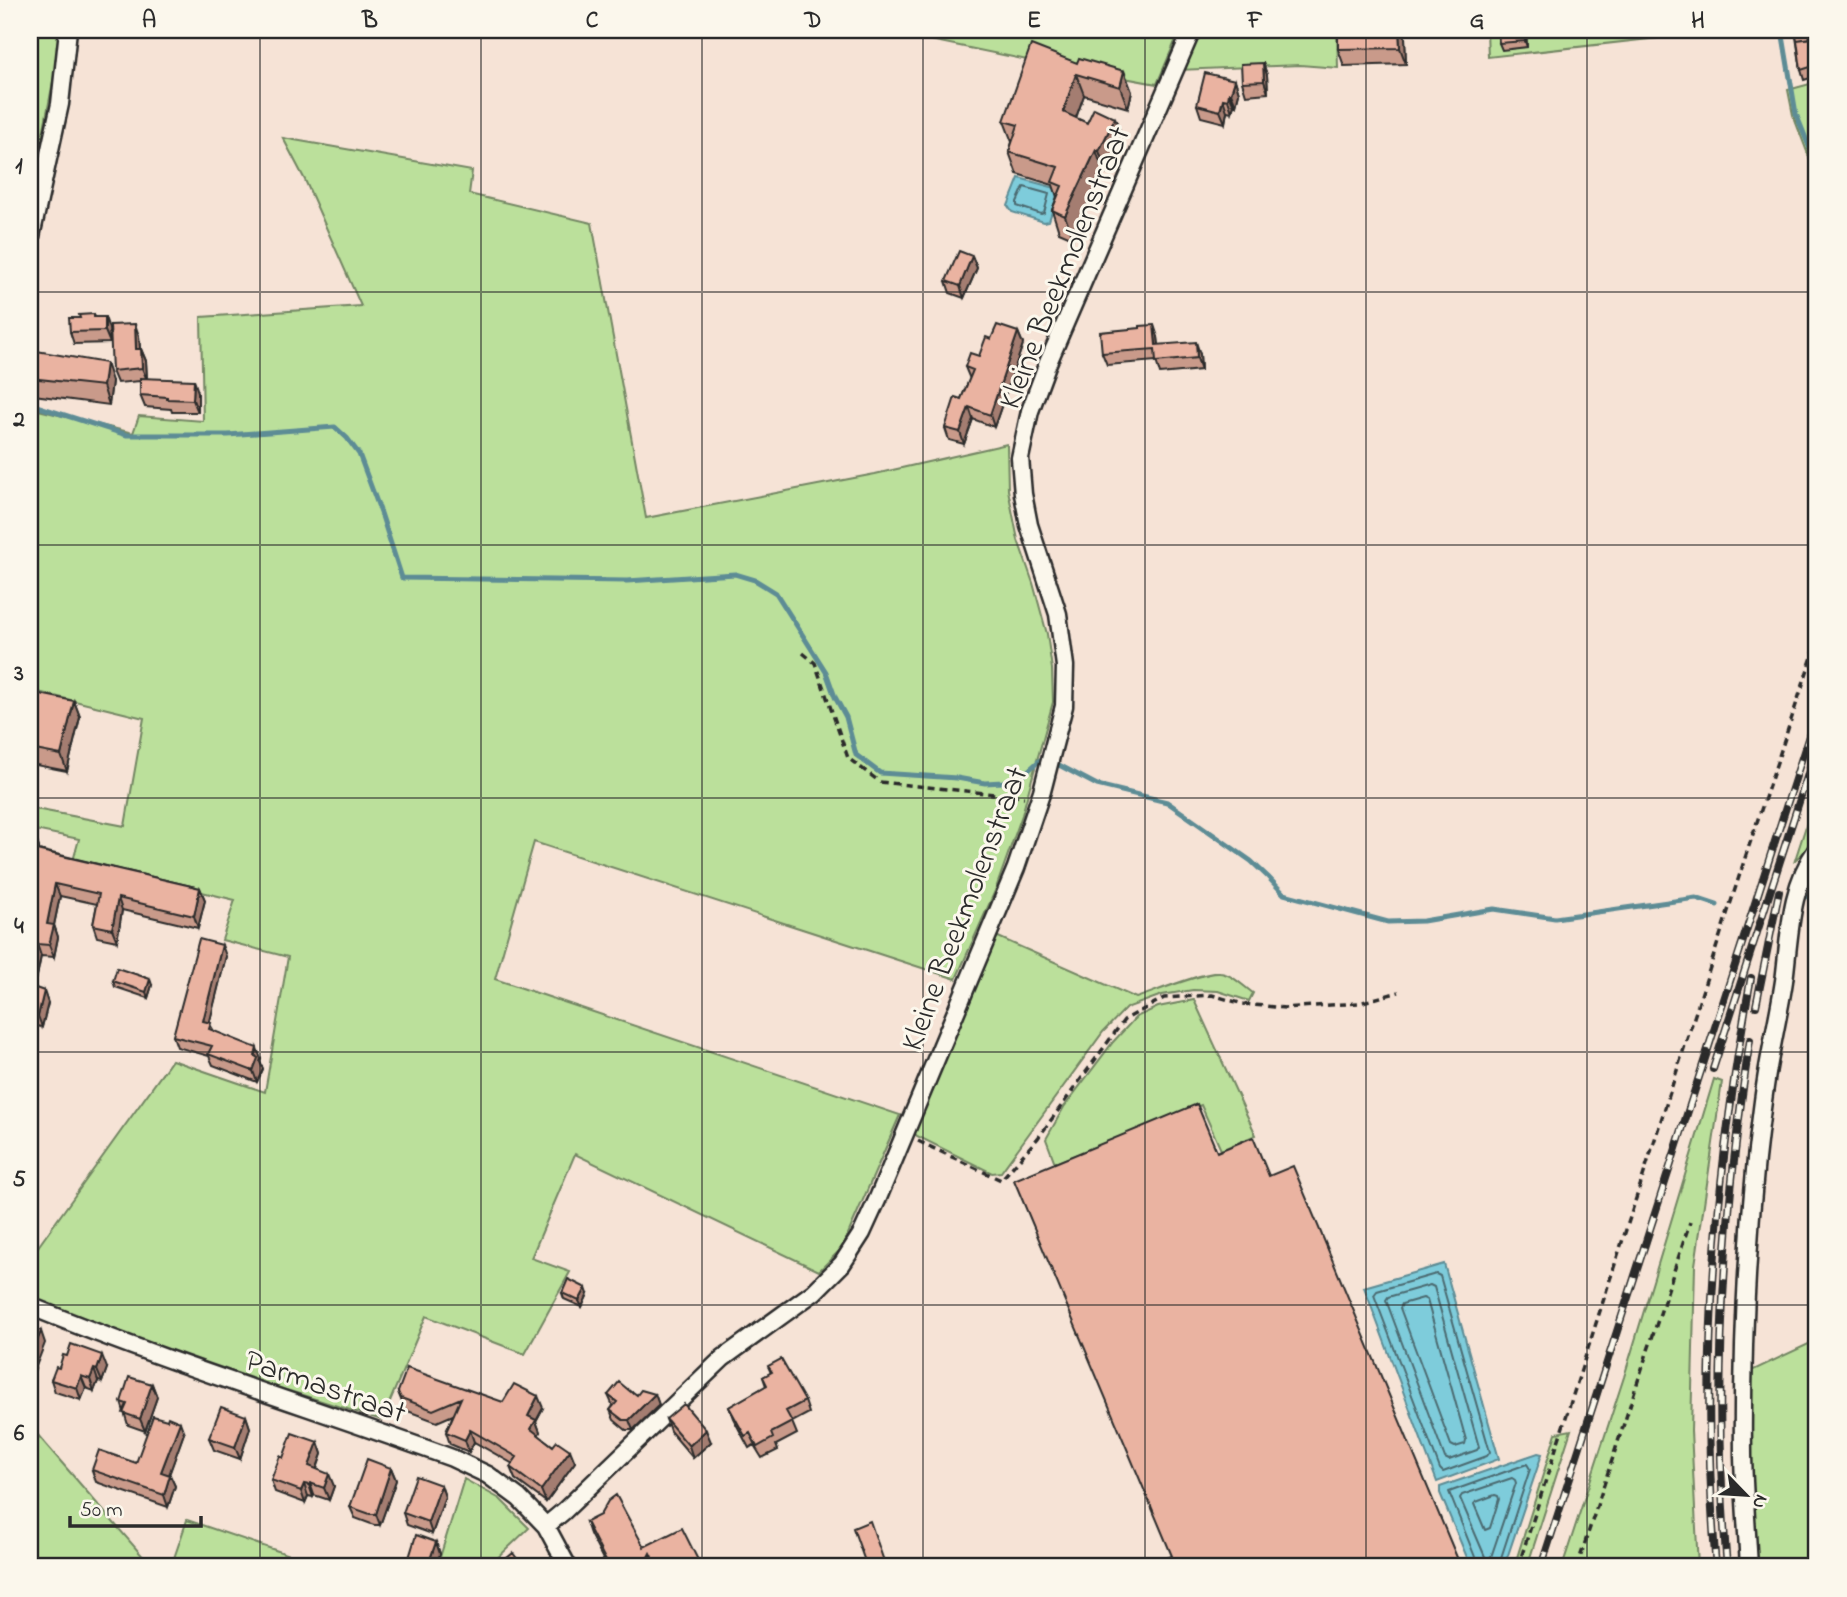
<svg xmlns="http://www.w3.org/2000/svg" width="1847" height="1597" font-family="'Indie Flower',sans-serif">
	<style>
		.green { fill: #bbe09b; stroke: #738663; stroke-width: 2 }
		.water { fill: #7eccdb; stroke: #5d8c95; stroke-width: 2 }
		.lines { fill: none; stroke-linecap: round; stroke-linejoin: round }
		.shore { stroke: #4c6b71; stroke-width: 2 }
		.stream { stroke: #5d8c95; stroke-width: 5 }
		.minor-casing { stroke: #2b2b2b; stroke-width: 21 }
		.path { stroke: #2b2b2b; stroke-width: 3.5; stroke-dasharray: 7 5; stroke-linecap: butt }
		.minor { stroke: #fbf7ec; stroke-width: 16 }
		.rail-casing { stroke: #2b2b2b; stroke-width: 8 }
		.rail { stroke: #fbf7ec; stroke-width: 5; stroke-dasharray: 16; stroke-linecap: butt }
		.wall { fill: #c99a8a; stroke: #2b2b2b; stroke-width: 2 }
		.shaded-wall { fill: #a47d71; stroke: #2b2b2b; stroke-width: 2 }
		.building { fill: #eab3a1; stroke: #2b2b2b; stroke-width: 2 }
		.grid { fill: none; stroke: #2b2b2b; stroke-width: 2; stroke-opacity: 0.55 }
		.labels { text-anchor: middle; stroke-width: 6; stroke-linejoin: round; paint-order: stroke }
		.street-label { font-size: 32px; fill: #2b2b2b; stroke: #fbf7ec }
		.neatline { fill: none; stroke: #2b2b2b; stroke-width: 2.5 }
		.grid-label { font-size: 23px; text-anchor: middle; font-weight: bold; fill: #2b2b2b }
	</style>
	<rect width="100%" height="100%" fill="#f6e3d6"/>
	<filter id="ink" filterUnits="userSpaceOnUse"><feTurbulence type="fractalNoise" baseFrequency=".0143" numOctaves="2"/><feDisplacementMap in="SourceGraphic" scale="14" xChannelSelector="R" yChannelSelector="G"/><feConvolveMatrix kernelMatrix="1 2 1 2 8 2 1 2 1" color-interpolation-filters="sRGB"/></filter>
	<g filter="url(#ink)">
		<path class="green" d="M30,30H60L56,66L39,155L30,154Z
			M882,30H1180L1157,84L1027,60Z
			M1196,30H1337L1338,68L1300,65L1179,70Z
			M1487,30H1730L1488,57Z
			M1817,82V178L1793,115L1788,90Z
			M283,138L472,171L469,194L592,223L646,518L875,474L1007,444L1008,490L1018,540L1033,583L1047,634L1052,669L1053,702L1022,815L995,891L956,979L534,842L495,979L900,1115L842,1248L819,1271L575,1154L531,1258L570,1272L525,1354L426,1316L382,1420L166,1352L30,1297V1258L172,1060L265,1092L288,957L222,940L235,900L73,861L79,839L30,829V808L125,826L144,718L30,690V408L133,433L139,416L203,421L201,317L361,306L305,180Z
			M1817,792V835L1805,851L1795,860Z
			M996,936L1136,998C1154,992 1205,971 1220,973C1232,974 1243,986 1253,993L1249,1001L1218,991L1193,990L1162,995L1126,1008L1103,1032L1001,1172L992,1173L917,1136L911,1130Z
			M1194,1000L1256,1135L1221,1150L1201,1105L1055,1163L1046,1139L1064,1107L1113,1042L1136,1017L1158,1007Z
			M1714,1079L1722,1082L1695,1265L1691,1431L1698,1567H1562L1624,1377Z
			M1817,1340V1567H1753L1745,1374Z
			M30,1426L152,1567H30Z
			M1571,1430L1527,1567H1514L1556,1433Z
			M464,1479L500,1499L529,1528L488,1567H437Z
			M187,1520L325,1567H171Z"/>
		<path class="water" d="M1019,178L1059,189L1049,221L1044,222L1012,212L1008,206Z
			M1444,1264L1499,1459L1437,1482L1364,1287Z
			M1538,1453L1542,1454L1504,1567H1471L1440,1493V1487Z"/>
		<g class="lines">
			<path class="shore" d="M1024,187L1049,194L1044,213L1041,214L1017,206V202Z
				M1436,1274L1440,1276L1490,1452L1487,1456L1443,1472L1440,1469L1374,1295L1377,1291Z
				M1430,1285L1434,1287L1479,1447L1477,1450L1449,1460L1445,1458L1386,1300L1388,1297Z
				M1423,1298L1427,1300L1466,1440L1465,1444L1455,1447L1451,1445L1400,1308L1402,1304Z
				M1512,1478L1515,1480L1516,1483L1491,1557L1486,1559L1460,1498L1462,1495Z
				M1495,1495L1498,1496L1499,1499L1490,1528L1485,1530L1474,1504L1476,1502Z
				M1477,1567V1562L1449,1492L1527,1464L1530,1469L1498,1567"/>
			<path class="stream" d="M1782,30L1796,114L1817,166
				M30,404L127,435H228L335,427L347,438L359,454L381,513L402,578L627,581L735,574L755,580L776,593L826,672L835,697L846,717L856,755L880,773L957,778L985,783L1003,782L1021,777L1040,760
				M1059,765L1097,785L1167,802L1251,861L1268,877L1284,894L1388,922L1423,921L1494,909L1555,918L1696,898L1717,905
				M1804,897L1817,895"/>
			<g class="minor-casing">
				<path id="minor" d="M30,241L60,104L68,30
					M30,1306C168,1363 311,1407 452,1458L488,1475L519,1498L546,1526L568,1567
					M546,1526L564,1511L723,1358L814,1292L842,1264L862,1233L878,1198L1016,868L1042,791L1064,706L1065,666L1058,614L1029,525L1023,494L1020,458L1030,411L1047,365L1192,30
					M1749,1567C1747,1530 1744,1493 1743,1456C1742,1357 1746,1258 1756,1159C1759,1133 1762,1106 1766,1080C1771,1047 1779,1014 1784,981C1790,936 1789,888 1817,849"/>
			</g>
			<path class="path" d="M803,653L815,663L848,758L880,782L1024,797
				M918,1141L1001,1180L1038,1138L1124,1020L1164,998L1212,995L1243,1004L1285,1008L1359,1003L1399,992
				M1518,1567L1745,858L1817,642
				M1577,1567L1690,1222"/>
			<use href="#minor" class="minor"/>
			<g class="rail-casing">
				<path id="rail" d="M1756,1006L1779,892
					M1713,1069L1817,746
					M1541,1567L1817,711
					M1716,1567C1699,1371 1715,1172 1751,978
					M1727,1567C1712,1392 1723,1214 1750,1040"/>
			</g>
			<use href="#rail" class="rail"/>
		</g>
		<path class="wall" d="M1498,30H1526L1527,47L1502,50L1499,43Z
			M1795,30H1810L1811,38L1815,43L1817,42V76L1804,80L1801,70Z
			M1405,37L1406,64L1344,66L1338,49Z
			M1077,63L1124,71L1132,92L1128,108L1084,95L1076,118L1087,123L1115,118L1123,139L1107,173L1103,171L1073,238L1059,232L1052,210L1057,197L1053,185L1017,174L1009,152L1012,142L1004,121Z
			M1263,63L1267,75L1268,93L1246,95L1242,82Z
			M1235,80L1239,93L1236,105H1234L1232,112L1227,111L1225,123L1201,117L1197,105Z
			M972,256L977,268L964,298L950,293L946,281Z
			M94,314L95,317L109,329L110,343L74,344L70,332L80,318Z
			M1018,332L1023,344L994,427L973,419L964,444L949,440L945,428L961,399L970,379L965,367L979,356L991,339Z
			M139,336L140,349H141L146,361L147,379L198,392V412H172L171,409L145,407L140,395V381L117,383L112,371Z
			M1158,337L1159,345L1200,354L1201,370L1160,374L1156,361L1107,365L1102,353Z
			M30,352L112,381L109,405L34,395L33,393L30,392Z
			M74,701L80,717L67,771L31,764L30,776V714Z
			M30,835L35,836L39,848V850L200,888L205,900L198,928L122,910L117,941L97,937L93,925L97,904L60,896L54,925L58,937L54,957L41,956L37,976L30,975Z
			M226,956L209,1023L214,1031L261,1059L260,1062L263,1069L257,1082L213,1065L209,1056L177,1047L173,1036Z
			M113,981L152,985L148,998L115,987Z
			M30,987L48,1003L42,1027L30,1025Z
			M562,1293L588,1294L582,1307L564,1299Z
			M768,1366L805,1401L809,1413L792,1422L797,1434L776,1445L778,1450L762,1458L754,1445L749,1448L733,1418L729,1407L766,1386L763,1377L771,1373Z
			M59,1368H107L102,1382L98,1381L94,1391L86,1388L81,1400L55,1392L51,1380Z
			M152,1384L157,1397L145,1431L128,1425L121,1402Z
			M398,1392L503,1402L543,1408L536,1421L540,1432L538,1435L575,1462L546,1502L515,1479L510,1467L513,1464L474,1442L469,1452L450,1444L446,1432L453,1415L437,1422L405,1410Z
			M632,1393L637,1395L655,1394L659,1405L633,1430H626L614,1420L610,1410L613,1406L608,1395Z
			M246,1416L250,1428L240,1459L214,1450L209,1438Z
			M666,1419L711,1442L693,1458L670,1431Z
			M184,1433L169,1474L175,1486L168,1507L96,1482L92,1470L136,1463Z
			M318,1442L322,1454L317,1469L334,1486L329,1500L314,1495L313,1497L308,1496L305,1503L275,1492L271,1480L283,1458Z
			M391,1468L396,1480L380,1525H374L355,1518L350,1507Z
			M441,1485L445,1497L432,1534L407,1525L403,1513Z
			M586,1522L644,1547L699,1562L701,1567H655L654,1565L653,1567H607L590,1534Z
			M436,1542L440,1554L435,1567H412L409,1558Z"/>
		<path class="shaded-wall" d="M1399,30H1402L1405,37L1406,64L1400,48Z
			M1524,30H1526L1527,47L1525,41Z
			M1263,63L1267,75L1268,93L1264,81Z
			M1124,71L1132,92L1128,108L1120,87Z
			M1076,74L1084,95L1070,134L1063,112Z
			M1235,80L1239,93L1236,105L1231,93Z
			M1229,93L1234,105L1232,112L1228,100Z
			M1223,99L1227,111L1225,123L1220,111Z
			M1115,118L1123,139L1107,173L1099,151Z
			M1096,150L1103,171L1073,238L1065,216Z
			M972,256L977,268L964,298L960,286Z
			M105,317L109,329L110,343L105,331Z
			M135,324L139,336L141,361L136,349Z
			M1154,325L1158,337L1160,357L1156,345Z
			M1018,332L1023,344L994,427L990,415Z
			M1196,342L1200,354L1201,370L1197,358Z
			M141,349L146,361L147,380L142,368Z
			M106,363L112,381L109,405L103,386Z
			M194,380L198,392V412L193,400Z
			M969,407L973,419L964,444L960,432Z
			M74,701L80,717L67,771L61,755Z
			M35,836L39,848L36,861L32,849Z
			M55,884L60,896L54,925L58,937L54,957L49,945L47,924Z
			M200,888L205,900L198,928L194,916Z
			M118,898L122,910L117,941L112,929Z
			M37,944L41,956L37,976L33,964Z
			M222,945L226,956L207,1033L203,1021Z
			M150,979L152,985L148,998L146,992Z
			M44,991L48,1003L42,1027L38,1016Z
			M257,1048L261,1059L260,1062L263,1069L257,1082L253,1071Z
			M30,1195L33,1203L30,1207Z
			M586,1288L588,1294L582,1307L579,1301Z
			M41,1331L45,1343L31,1379L30,1376V1359Z
			M102,1355L107,1368L102,1382L97,1370Z
			M94,1369L98,1381L94,1391L90,1379Z
			M81,1376L86,1388L81,1400L77,1388Z
			M152,1384L157,1397L145,1431L140,1419Z
			M655,1394L659,1405L633,1430L629,1420Z
			M538,1396L543,1408L536,1421L540,1432L535,1441L531,1429L528,1416Z
			M246,1416L250,1428L240,1459L235,1447Z
			M180,1422L184,1433L166,1483L161,1472Z
			M470,1430L474,1442L469,1452L465,1440Z
			M706,1430L711,1442L693,1458L689,1446Z
			M318,1442L322,1454L313,1478L309,1466Z
			M570,1450L575,1462L546,1502L541,1490Z
			M391,1468L396,1480L380,1525L376,1514Z
			M329,1474L334,1486L329,1500L324,1488Z
			M170,1475L175,1486L168,1507L164,1495Z
			M310,1483L314,1495L313,1497L309,1485Z
			M304,1484L308,1496L305,1503L301,1491Z
			M441,1485L445,1497L432,1534L428,1522Z
			M436,1542L440,1554L435,1567H429L428,1565Z
			M650,1553L654,1565L653,1567H643Z"/>
		<path class="building" d="M1338,30H1399L1400,48L1338,49Z
			M1498,30H1524L1525,41L1499,43Z
			M1795,30H1808L1809,38L1797,40Z
			M1813,38V43L1817,42V65L1801,70L1797,40Z
			M1031,45L1077,63L1079,58L1124,71L1120,87L1076,74L1063,112L1087,123L1094,108L1115,118L1099,151L1096,150L1065,216L1052,210L1062,186L1052,182L1058,167L1009,152L1018,125L1004,121Z
			M1263,63L1264,81L1242,82L1241,64Z
			M1205,73L1235,80L1231,93H1229L1228,100L1223,99L1220,111L1197,105Z
			M959,251L972,256L960,286L946,281Z
			M94,314V317H105V331L70,332L69,318H80L79,315Z
			M135,324L136,349H141L142,368L112,371L110,325Z
			M997,325L1018,332L990,415L969,407L960,432L945,428L955,397L961,399L973,370L965,367L970,353L979,356L986,337L991,339Z
			M1154,325L1156,345L1196,342L1197,358L1156,362L1155,349L1102,353L1100,332L1140,328V326Z
			M31,350L106,363L103,386L30,378Z
			M140,378L194,380L193,400L167,399V397L140,395Z
			M35,693L74,701L61,755L30,749V714Z
			M30,835L35,836L32,849L200,888L194,916L118,898L112,929L93,925L99,894L55,884L47,924L54,925L49,945L37,944L33,964H30Z
			M199,939L222,945L203,1021L211,1023L209,1029L257,1048L255,1056L258,1058L253,1071L208,1054L212,1046L173,1036Z
			M117,968L150,979L146,992L113,981Z
			M30,986L44,991L38,1016L30,1014Z
			M1197,1104L1217,1152L1253,1137L1269,1176L1293,1166L1461,1567H1145L1172,1556L1014,1180Z
			M568,1279L586,1288L579,1301L562,1293Z
			M30,1326L41,1331L30,1359Z
			M71,1344L102,1355L97,1370L94,1369L90,1379L81,1376L77,1388L51,1380L56,1367L59,1368L63,1355L67,1356Z
			M781,1359L805,1401L786,1411L792,1422L771,1433L773,1438L757,1447L750,1433L745,1436L729,1407L767,1385L763,1377L772,1372L768,1366Z
			M407,1368L503,1402L514,1384L538,1396L528,1416L536,1420L531,1429L553,1446L557,1441L570,1450L541,1490L510,1467L517,1457L470,1430L465,1440L446,1432L461,1398L433,1410L401,1398L398,1392Z
			M129,1377L152,1384L140,1419L123,1413L127,1404L121,1402Z
			M619,1382L632,1393L633,1392L637,1395L641,1390L655,1394L629,1420H623L610,1410L617,1402L608,1395Z
			M684,1404L706,1430L689,1446L666,1419Z
			M221,1407L246,1416L235,1447L209,1438Z
			M153,1416L167,1420L168,1417L180,1422L161,1472L170,1475L164,1495L92,1470L99,1450L136,1463Z
			M292,1433L318,1442L309,1466L329,1474L324,1488L310,1483L309,1485L304,1484L301,1491L271,1480L280,1456L283,1458Z
			M367,1459L391,1468L376,1514H370L350,1507Z
			M416,1476L441,1485L428,1522L403,1513Z
			M616,1495L644,1547L682,1528L699,1562L690,1567H657L650,1553L643,1567H609L586,1522L600,1515L608,1501Z
			M870,1521L886,1567H867L853,1528Z
			M416,1535L436,1542L428,1565L409,1558Z
			M513,1553L523,1567H502L500,1564Z"/>
	</g>
	<path class="grid" d="M260,30V1567M481,30V1567M702,30V1567M923,30V1567M1145,30V1567M1366,30V1567M1587,30V1567M30,292H1817M30,545H1817M30,798H1817M30,1052H1817M30,1305H1817"/>
	<g class="labels">
		<g class="street-label">
			<text transform="translate(1063 267) rotate(-68)" y="11">Kleine Beekmolenstraat</text>
			<text transform="translate(963 908) rotate(-69)" y="11">Kleine Beekmolenstraat</text>
			<text transform="translate(326 1385) rotate(19)" y="11">Parmastraat</text>
		</g>
	</g>
	<rect width="1847" height="1597" fill="none" stroke="#fbf7ec" stroke-width="77"/>
	<g transform="translate(1746 1495) rotate(115)" stroke="#fbf7ec" stroke-width="5" paint-order="stroke">
	<path d="M0-5L12 26L0 18L-12 26Z" fill="#2b2b2b"/>
	<text y="-10" font-size="19" font-weight="bold" text-anchor="middle" fill="#2b2b2b">N</text>
	</g>
	<path d="M70 1516v10h131v-10" fill="none" stroke="#2b2b2b" stroke-width="3.5"/>
	<text x="80" y="1516" font-size="21" fill="#2b2b2b" stroke="#fbf7ec" stroke-width="5" paint-order="stroke">50 m</text>
	<rect x="38" y="38" width="1770" height="1520" class="neatline"/>
	<g class="grid-label">
		<text x="149" y="27">A</text>
		<text x="370" y="27">B</text>
		<text x="592" y="27">C</text>
		<text x="813" y="27">D</text>
		<text x="1034" y="27">E</text>
		<text x="1255" y="27">F</text>
		<text x="1477" y="27">G</text>
		<text x="1698" y="27">H</text>
		<text x="19" y="173">1</text>
		<text x="19" y="426">2</text>
		<text x="19" y="680">3</text>
		<text x="19" y="933">4</text>
		<text x="19" y="1186">5</text>
		<text x="19" y="1440">6</text>
	</g>
</svg>
